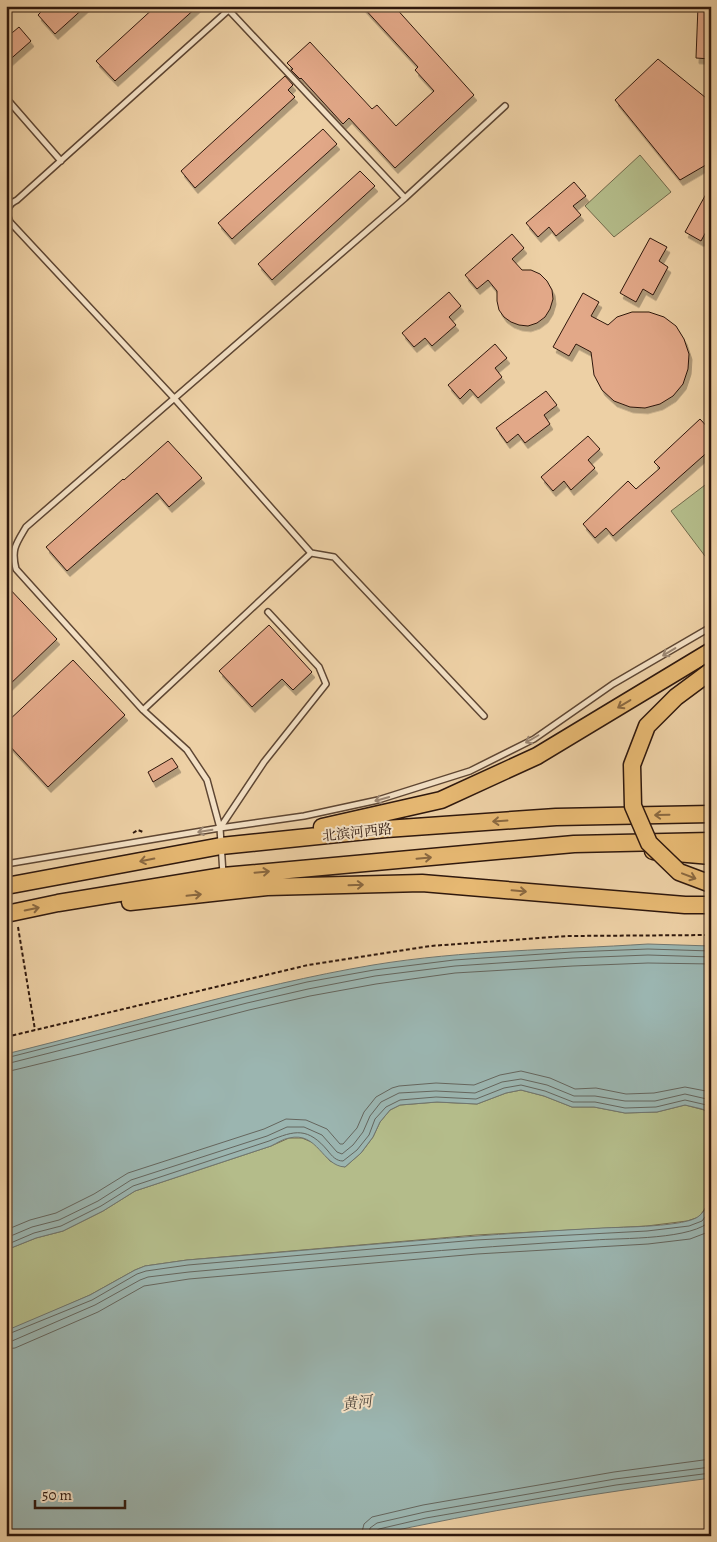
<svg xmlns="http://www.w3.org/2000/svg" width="717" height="1542" font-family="Alegreya,'Noto Serif SC',serif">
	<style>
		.green { fill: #b4bc8a; stroke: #726a4c }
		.water { fill: #9bb5b0; stroke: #70766f }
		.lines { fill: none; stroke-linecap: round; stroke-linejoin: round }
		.shore { stroke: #65665e; stroke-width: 1 }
		.building { fill: #e2a888; stroke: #2f180d; filter: url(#shadow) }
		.lane-casing { stroke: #5e4633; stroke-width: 8 }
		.primary-casing { stroke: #2f180d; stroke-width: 19 }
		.path { stroke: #2f180d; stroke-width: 2; stroke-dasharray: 4 2.5; stroke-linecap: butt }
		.lane { stroke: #f3e0c4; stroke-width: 5 }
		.primary { stroke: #e6b872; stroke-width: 16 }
		.primary-bridge-casing { stroke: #2f180d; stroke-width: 19; stroke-linecap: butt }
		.primary-bridge { stroke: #e6b872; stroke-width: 16 }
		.oneway { stroke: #9b8672 }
		.oneway2 { stroke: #8a6840 }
		.labels { text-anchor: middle; stroke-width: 4; stroke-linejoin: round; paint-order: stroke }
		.street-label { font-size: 14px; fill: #2f180d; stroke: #f3e0c4 }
		.water-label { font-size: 15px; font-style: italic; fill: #4f473e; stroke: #f3e0c4 }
	</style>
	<defs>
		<filter id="shadow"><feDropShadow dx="3" dy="5.5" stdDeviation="0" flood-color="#0004"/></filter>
	</defs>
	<rect width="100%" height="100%" fill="#edd0a5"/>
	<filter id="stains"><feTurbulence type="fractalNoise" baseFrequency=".004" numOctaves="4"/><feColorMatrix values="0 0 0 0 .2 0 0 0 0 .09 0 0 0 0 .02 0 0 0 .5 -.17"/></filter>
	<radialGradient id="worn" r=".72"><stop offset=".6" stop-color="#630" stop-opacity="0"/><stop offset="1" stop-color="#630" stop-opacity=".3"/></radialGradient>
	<path class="green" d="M640,155L671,192L614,237L585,206Z
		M705,485L711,493V564L671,511Z
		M521,1090L544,1096L572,1107H594L625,1113L657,1112L685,1105L708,1111L711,1113L709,1165L710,1197L706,1207L699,1217L687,1221L647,1226L476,1235L187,1260L145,1266L135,1270L90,1295L6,1332V1250L36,1238L63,1231L103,1211L135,1191L271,1146L289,1138H302L316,1144L330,1161L345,1167L361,1153L373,1137L380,1122L390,1110L400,1105L437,1102L477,1104L506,1093Z"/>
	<path class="water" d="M648,944L711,946V1113L702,1109L685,1105L657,1112L625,1113L594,1107H572L544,1096L521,1090L506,1093L477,1104L437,1102L400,1105L390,1110L380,1122L373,1137L361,1153L345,1167C322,1166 318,1131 289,1138C283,1139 277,1143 271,1146L135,1191L103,1211L63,1231L36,1238L6,1250V1054C129,1024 249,986 373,965C464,950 556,950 648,944Z
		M711,1140V1478C596,1493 482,1511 370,1536H6V1332L10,1329L90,1295L135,1270L145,1266L187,1260C326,1249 464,1235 602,1228C621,1227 687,1227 699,1216C715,1203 709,1184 709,1166C709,1158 710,1148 711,1140Z"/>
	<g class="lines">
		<path class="shore" d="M6,1058L245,997L307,982L374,970L454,960L572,952L648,949L711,951
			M6,1064L247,1003L308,989L375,976L455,966L573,958L648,955L711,957
			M6,1072L80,1054L249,1010L310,996L376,984L455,973L573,966L648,963L711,964
			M6,1230L30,1220L56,1213L94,1194L128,1173L264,1129L286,1119L306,1120L327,1129L340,1144H343L357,1128L364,1112L376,1097L392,1088L399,1086L436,1083L474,1085L500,1075L521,1071L550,1078L575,1089L596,1088L626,1094L654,1093L685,1087L711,1092
			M6,1238L32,1227L59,1220L98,1201L131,1180L267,1136L287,1127H304L322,1135L337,1152L342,1154L353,1145L363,1132L370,1116L381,1102L399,1093L436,1091L475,1093L502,1082L521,1079L547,1085L574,1096H595L625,1101H655L685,1094L711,1100
			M6,1245L34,1233L61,1226L101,1206L133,1186L269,1141C295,1130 308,1127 328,1151C332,1156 336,1161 343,1161L357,1150L369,1135L375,1119L386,1107L400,1100L436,1097L476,1099L504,1088L521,1085L545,1091L573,1102H595L625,1108L656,1107L685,1100L711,1106
			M6,1335L92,1300L137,1274L146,1271L188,1265L476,1240L647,1231L689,1226L702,1221L711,1209
			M6,1342L12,1341L95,1305L140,1280L148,1277L189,1272C324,1260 458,1248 594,1240C620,1238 695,1240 711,1220
			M6,1349L15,1348L98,1312L144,1286L189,1279L477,1254L648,1244L690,1239L711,1231
			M361,1536L364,1524L372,1517L423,1505L614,1472L711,1459
			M369,1536L370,1528L377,1523L425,1512L615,1479L711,1467
			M375,1536L376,1531L379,1529L426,1518L616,1485L711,1473"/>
	</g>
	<path class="building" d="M47,6H86L55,34L38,15Z
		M156,6H198L115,81L96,61Z
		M362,6H394L474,95L395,168L349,118L343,124L301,78L300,79L291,70L293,69L287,63L310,42L372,109L377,105L396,126L434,91L415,70L418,67Z
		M698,6H711V59L696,58Z
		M19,27L31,41L6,63V38Z
		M658,59L711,102V162L680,180L615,100Z
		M285,76L293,85L288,90L295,97L195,188L181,171Z
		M323,129L337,144L232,239L218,223Z
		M360,171L375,186L272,280L258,264Z
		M574,182L586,196L573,206L581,215L556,236L549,227L538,237L526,223Z
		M711,185V230L708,228L701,241L685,232Z
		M512,234L524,248L512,259L522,270H531L540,274L547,281L552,290L553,299L550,309L545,317L537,323L528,326L519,325L511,322L504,317L499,310L497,301V291L488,280L477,289L465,275Z
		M650,238L667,247L659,261L668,267L653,295L643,289L636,302L620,293Z
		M449,292L461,306L449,317L456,325L432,346L425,338L414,347L402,333Z
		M583,293L599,302L591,316L608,325L617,317L632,312H649L664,317L676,326L684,339L689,354L688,369L683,384L673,396L660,404L645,408L630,407L614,401L602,390L594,375L591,352L576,344L569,356L553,347Z
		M495,344L507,358L495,368L502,377L478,398L470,389L460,399L448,385Z
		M546,391L557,405L544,415L550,424L525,443L518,434L507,443L496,428Z
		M700,419L711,431V449L613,536L606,528L595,538L583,524L628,481L636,489L660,468L654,462Z
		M588,436L600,449L588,460L595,468L571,490L564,481L553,491L541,477Z
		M168,441L202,478L169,507L157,493L67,571L46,547L123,479L124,480Z
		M6,585L57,639L6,688Z
		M269,625L312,672L293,690L282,679L252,707L219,671Z
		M73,660L125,715L48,787L6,742V723Z
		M172,758L178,767L153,782L148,772Z"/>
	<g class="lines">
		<g class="lane-casing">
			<path id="lane" d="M225,6L405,198
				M6,98L61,161
				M311,553L334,557L484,716
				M143,710L311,553L174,398L10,222C5,212 8,204 17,200L233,6
				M220,828L264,762L326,684L319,667L268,612
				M6,864L220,828L304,816L378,800L470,771L534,739L613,684L711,627
				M223,874L220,828L207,780L187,750L143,710L16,569C11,549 16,544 26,527L405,198L505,106"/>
		</g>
		<g class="primary-casing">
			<path id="primary" d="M322,827L441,800L537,756L711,651
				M653,851L711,856
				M6,886L221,846L386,829L556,817L711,814
				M130,902L267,887L422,883L685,905H711
				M6,914L58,903L223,876L574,844L711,841"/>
		</g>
		<path class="path" d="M133,833L138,830L143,832
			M18,927L35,1030
			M6,1037L308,965L430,946L567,936L711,935"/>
		<use href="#lane" class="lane"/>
		<use href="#primary" class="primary"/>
		<g class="primary-bridge-casing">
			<path id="primary-bridge" d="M711,671L676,697L647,726L632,765L633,806L649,843L679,872L711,884"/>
		</g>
		<use href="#primary-bridge" class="primary-bridge"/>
	</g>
	<defs><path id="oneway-shaft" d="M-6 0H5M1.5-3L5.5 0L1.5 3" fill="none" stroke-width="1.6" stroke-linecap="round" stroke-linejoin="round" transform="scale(1.25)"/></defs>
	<g class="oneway">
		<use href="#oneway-shaft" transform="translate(669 652) rotate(149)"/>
		<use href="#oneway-shaft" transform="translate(532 739) rotate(150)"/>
		<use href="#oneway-shaft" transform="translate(382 799) rotate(164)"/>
		<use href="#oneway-shaft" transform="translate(205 831) rotate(171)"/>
	</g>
	<g class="oneway2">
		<use href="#oneway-shaft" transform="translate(624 704) rotate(149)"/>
		<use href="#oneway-shaft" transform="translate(662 815) rotate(179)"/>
		<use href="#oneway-shaft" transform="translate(500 821) rotate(176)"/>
		<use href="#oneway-shaft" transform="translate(424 858) rotate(-5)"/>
		<use href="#oneway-shaft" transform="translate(147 860) rotate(169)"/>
		<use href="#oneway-shaft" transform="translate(262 872) rotate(-5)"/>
		<use href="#oneway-shaft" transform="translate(689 876) rotate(21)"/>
		<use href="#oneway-shaft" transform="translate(356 885) rotate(-2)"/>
		<use href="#oneway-shaft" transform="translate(519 891) rotate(5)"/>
		<use href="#oneway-shaft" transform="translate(194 895) rotate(-6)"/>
		<use href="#oneway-shaft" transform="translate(32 909) rotate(-12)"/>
	</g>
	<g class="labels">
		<g class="street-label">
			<text transform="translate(357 832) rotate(-6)" y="5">北滨河西路</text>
		</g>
		<g class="water-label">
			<text transform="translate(357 1403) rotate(-8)" y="5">黄河</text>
		</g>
	</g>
	<rect width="717" height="1542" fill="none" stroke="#edd0a5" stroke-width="25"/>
	<rect x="8" y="8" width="702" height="1527" fill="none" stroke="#2f180d" stroke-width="2.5"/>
	<rect x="12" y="12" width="692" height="1517" fill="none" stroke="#2f180d"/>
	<path d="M35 1500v8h90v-8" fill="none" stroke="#2f180d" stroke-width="2.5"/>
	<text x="42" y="1500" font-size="15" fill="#2f180d" stroke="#f3e0c4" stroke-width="4" paint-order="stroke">50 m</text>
	<rect width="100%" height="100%" filter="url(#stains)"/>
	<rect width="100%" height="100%" fill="url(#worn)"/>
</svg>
